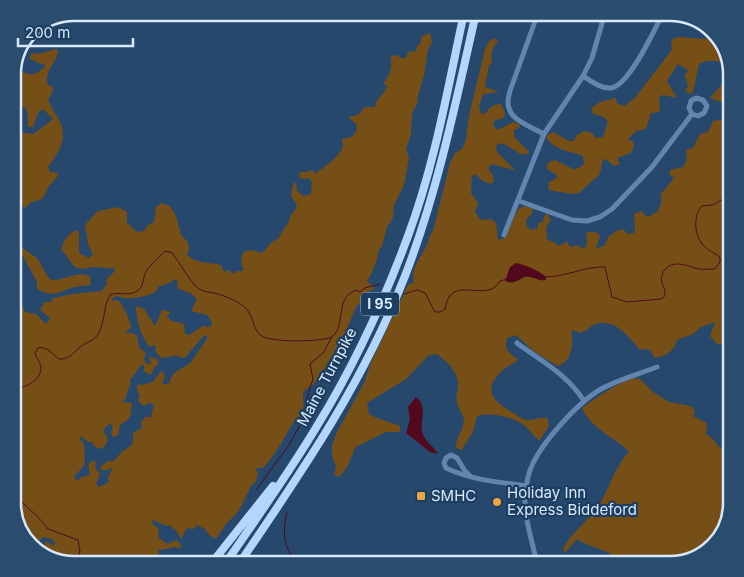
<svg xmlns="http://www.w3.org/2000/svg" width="744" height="577" font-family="Inter,sans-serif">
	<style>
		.green { fill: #764f17; fill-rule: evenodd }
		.water { fill: #52081d }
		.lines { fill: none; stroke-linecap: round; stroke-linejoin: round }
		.stream { stroke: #52081d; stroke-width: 1 }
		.minor { stroke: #6185ae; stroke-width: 5 }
		.highway { stroke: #b3d6fd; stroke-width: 8 }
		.poi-dot { fill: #f0a63f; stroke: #1b3e61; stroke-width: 2 }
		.labels { text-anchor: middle; stroke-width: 4.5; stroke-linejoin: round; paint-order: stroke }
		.shield { fill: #1b3e61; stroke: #a0b6cd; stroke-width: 1 }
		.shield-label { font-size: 14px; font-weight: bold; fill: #d9e9fb }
		.street-label { font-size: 15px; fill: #d9e9fb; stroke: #1b3e61 }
		.poi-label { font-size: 15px; fill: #d9e9fb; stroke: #1b3e61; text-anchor: start }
		.rim { fill: none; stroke: #d9e9fb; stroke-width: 2.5 }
	</style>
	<rect width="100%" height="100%" fill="#26486d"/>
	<path class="green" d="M429,33L431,36L432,43L428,49L424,75L418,96L417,104L412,113L411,134L406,149L409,158L404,185L394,205L393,218L387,227L382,246L378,251C378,261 372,273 367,281L375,289C356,295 365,300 356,307L342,341L337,344L338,348C324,364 323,381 303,391C303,399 305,406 301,414C299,419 293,421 291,426C283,441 275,455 263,468H255L258,473L256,481L251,486L239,511L226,524L216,539L209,535L205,529L197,525L194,529L187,528L181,539L176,530L172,528L171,525L166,526L153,520L152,524L158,528L159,538L168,544L177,540L182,547L179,548L175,547L160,550L158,551L160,556L158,564H74L44,553L45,541L54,546L55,543L52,539L43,537L39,541L31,539L36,548L40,552L34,549L13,506V304L15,302L22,304L25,312L36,314L46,324L50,318L40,310L45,302H51L53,298L73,294L102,291L107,284L106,280L114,272L115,267C107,270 102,267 95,267C79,269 77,272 68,258C65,253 63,253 61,249C64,240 69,232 78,230L79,233V253L89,258L93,254L88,245L85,225L98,211L118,207L127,212V223L137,232L144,231L147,226L154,222L156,207L162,203L170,206L176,216L181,235L188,242L189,250L187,254C195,264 209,262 221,265L224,272L229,270L234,274L237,271H243L241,257L244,252L251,250L262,253L273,241L279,238C281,230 290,224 290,216L295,210L297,205L291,196L293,184L296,182L297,191L303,196L311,194L312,182L309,178L306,179L299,178L300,172H307L311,170L317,174L319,170C325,169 341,153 343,147C344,144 342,141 341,139L352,137L357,130L356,124L348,117L358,115L365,107H375C376,97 385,95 387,86L383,83C391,75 392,67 391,56L396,55L401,58H406L408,52L416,51L417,46L421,43V37ZM173,279L177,280L178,289L190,293L197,299L191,311L207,315L212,322L211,327L203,326L189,335L185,334L184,324L172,321L166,316L170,314L169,311L162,310L155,326L144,309L136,306C136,320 141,335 149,347L154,345L156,346L155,351C163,361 162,358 173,356C180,355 178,358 185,358L204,335L207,336V339C203,344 193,360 190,363C182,370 172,370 170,382L165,385L162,383L165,378L164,373L161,371L153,382L141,385L139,384L136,387L140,396L138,400L141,404L144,406L149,403L154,404L151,417H145L141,422L142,428L133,433C134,448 130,445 121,453C115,458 117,462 108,461L100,467L103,471L113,468L108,477L109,482L99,487L96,484L100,474L96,469L95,461H92L88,464L90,475L81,477L77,481L74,477L85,464L84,444L80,439L81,436L88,442H92L95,447L100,449L104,447L108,440L103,430L110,423L113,427L111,433L113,437L118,436L120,425C133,417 130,417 132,403L121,402L125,400C127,394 127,390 131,384L130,380L142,364L144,366V371L149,375L152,373L154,368L159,363L156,358L149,357L151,364H146L144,359L146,353L139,347L137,335L132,333H125L131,328C131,321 123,305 118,300L113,301L111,299L117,296C129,301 146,297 157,291L158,287L172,282Z
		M677,37L705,39L715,37L726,63C718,61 706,59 699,64L693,92L689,94L685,91L688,86L685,76L688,70L678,64L667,81L677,98L663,95L659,97L660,112L651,113L646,129L636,131L628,139L633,142L634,146L631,153L617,158L620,164L614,166L607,160L603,159L600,174L579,193L571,194L549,190L548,183L557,178V175L548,170L546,167L549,162L555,160L575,170L584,164L583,156C570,151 552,150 546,136L553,132L569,141H573L577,135L584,131L592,133L596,138L603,137L608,122L604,117L593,114L591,109C599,100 606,101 616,98L617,103L624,106L634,99L668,55L672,49L671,40Z
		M496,38L498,42C491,48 491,55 492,64L489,65L485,87L499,92L483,94L479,106L481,114L486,113C490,107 494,104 501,104L505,113L504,118L495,120L493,126L498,130L513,122L519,124L520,128L514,130V137L530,153L522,155L506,145L500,143L496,146L497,152L515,170L491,164L488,168L493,176L494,181L491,184L483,181L475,174L472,176L471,193L478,203L475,212L481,220L491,219L496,223L498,240L505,238L518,209L525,206L533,209L531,215L526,219L527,227L531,230L538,228V223L543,222L544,217L547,213L551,220L546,227L547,239L560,246L567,241L570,247L577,245L584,249L587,243L586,233L593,231L600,235L596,249L605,245C608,235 612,232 623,229L628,234L634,233L635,229L634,214L641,211L647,217L657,212L661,204V194L674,178L670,175V170L683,167L687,160L686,150L693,148L700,134L708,132L713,121L721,120L728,111L729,105L710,98L723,83L731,77V338L718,345L710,336L715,322L701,327L693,334L677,340C674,351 667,356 655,358L653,356L651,350L639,349C628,336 615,318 595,324C591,326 586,331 581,333L571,330C574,343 572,363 557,366L532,350L516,335L507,338C504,353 509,351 518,360C512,365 504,367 499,374C484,390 493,401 510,411C514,413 519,417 523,419C531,422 539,417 547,418L549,426L539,441C533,435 528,428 521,423C509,416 490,412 477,416L473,432L461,451L456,447C456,437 463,431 464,421C464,415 458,409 457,402C455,396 459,389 458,383C457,370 446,361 437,354L429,355L406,379L367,403L369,414L377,418L400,426V432H386L356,447C350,457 349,470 338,477L334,475L336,466L332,456V446L336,434L365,381L370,365L408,285L414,282C411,270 419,259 425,249C429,242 428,237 433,231L450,163L455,153L462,149L466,140L469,116L485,49L489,41Z
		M56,49L58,51C57,63 43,71 48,85L53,87V91L48,99C51,108 55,113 59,120C69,138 58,153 48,167L50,172L58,173V176L48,187L45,195L40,200L31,202L25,208L13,200V131L14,135L20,132L33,134L51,121L53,119L43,109L38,113L33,127H28L27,111L22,105L21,88L19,86L13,94V72L20,69C31,78 34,75 45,67L44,64L38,63L29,58L32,53L39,54Z
		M13,108H16L20,112L13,131Z
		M19,245L38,259L46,274L51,280C64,281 80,269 90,277L91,285C84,286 77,286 71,288C56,294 52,297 37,289V282L18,247Z
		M634,378L640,379L653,392L669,402L690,406L695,410L693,416L707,423L706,434C718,441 719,451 731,457V503L716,543L669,564H614V557C603,547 589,548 577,539L565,553L563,549C572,531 589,521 599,505C610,487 615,467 629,451C613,437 591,428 582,408C598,397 614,384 634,378Z"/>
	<path class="water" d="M516,263C527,265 539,271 546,277V280C539,282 532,275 525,277C517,280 514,285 505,281L510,267Z
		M416,397C428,406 420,419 422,431C424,442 434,446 438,454L430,452L406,433L410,419L408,407Z"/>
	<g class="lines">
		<path class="stream" d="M545,277C566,277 585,266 605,267L612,297L627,302L661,299L664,297C668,289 659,284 662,275C668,259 683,264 695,268C700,270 709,269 715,269L720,262V257C714,253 708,250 703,245C694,235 693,215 702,206L713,205L731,194
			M404,294L417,290L425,293L435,312H440L445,309C446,306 446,304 447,301C456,277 488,303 500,281L507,279
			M13,391C23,386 40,384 41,368C41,363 36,358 35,353L38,348C48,346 52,354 59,359C68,360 73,354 79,348C84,343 91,342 96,337C106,325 102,308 110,295C119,291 129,297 137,291C145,286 142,277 147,270C149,267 163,252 166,251L172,253C179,261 191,284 199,289C204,292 209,292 214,293C223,295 235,300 242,305C254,313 252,328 260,335C270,343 320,342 332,337C347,324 334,298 356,290L360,292L365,288L380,284
			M256,490L289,445L305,416L308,394L313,379L310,364L324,352L331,338
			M13,494L38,517L48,529L78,540L80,552L75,564
			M287,512C282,532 283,548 298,564"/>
		<path class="minor" d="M538,13L510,91C501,118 524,123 544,134
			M583,76C591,81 601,89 611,88C629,86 655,29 663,13
			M519,201L572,220L587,221L600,217L612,209L652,167L692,114L698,116L704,113L707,106L703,100L696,98L691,101L689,108L692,114
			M504,235L544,134L583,76L592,58L605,13
			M517,343C541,361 568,375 584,401
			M470,476L465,471L457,458L451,455L446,458L444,463L446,468C471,480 499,482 526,486
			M537,564C533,543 524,519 525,496C526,485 528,473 533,463C545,439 580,400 603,388C620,379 639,374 657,367"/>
		<path class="highway" d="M211,564L273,486
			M225,564C256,519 289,473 317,426C354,366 384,301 408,236C435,164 448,87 464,13
			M239,564C303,470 363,383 405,276C438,191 456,101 476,13"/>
	</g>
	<g class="poi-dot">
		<rect x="416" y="491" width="10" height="10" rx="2.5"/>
		<circle cx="497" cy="502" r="5"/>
	</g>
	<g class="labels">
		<rect class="shield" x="361" y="292.5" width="38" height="23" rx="4"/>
		<g class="shield-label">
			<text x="380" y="309">I 95</text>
		</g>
		<g class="street-label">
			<text transform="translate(327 377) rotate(-62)" y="5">Maine Turnpike</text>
		</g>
		<g class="poi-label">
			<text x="507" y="498">Holiday Inn<tspan x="507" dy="17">Express Biddeford</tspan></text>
			<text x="431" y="501">SMHC</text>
		</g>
	</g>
	<path d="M0 0H744V577H0ZM74 21H670A53 53 0 0 1 723 74V503A53 53 0 0 1 670 556H74A53 53 0 0 1 21 503V74A53 53 0 0 1 74 21Z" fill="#2a4c6d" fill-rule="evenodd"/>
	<path class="rim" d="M74 21H670A53 53 0 0 1 723 74V503A53 53 0 0 1 670 556H74A53 53 0 0 1 21 503V74A53 53 0 0 1 74 21Z"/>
	<path d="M18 38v8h115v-8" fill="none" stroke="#d9e9fb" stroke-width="2.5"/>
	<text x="25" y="38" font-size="15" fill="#d9e9fb" stroke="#1b3e61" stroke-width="4" paint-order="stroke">200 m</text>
</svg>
